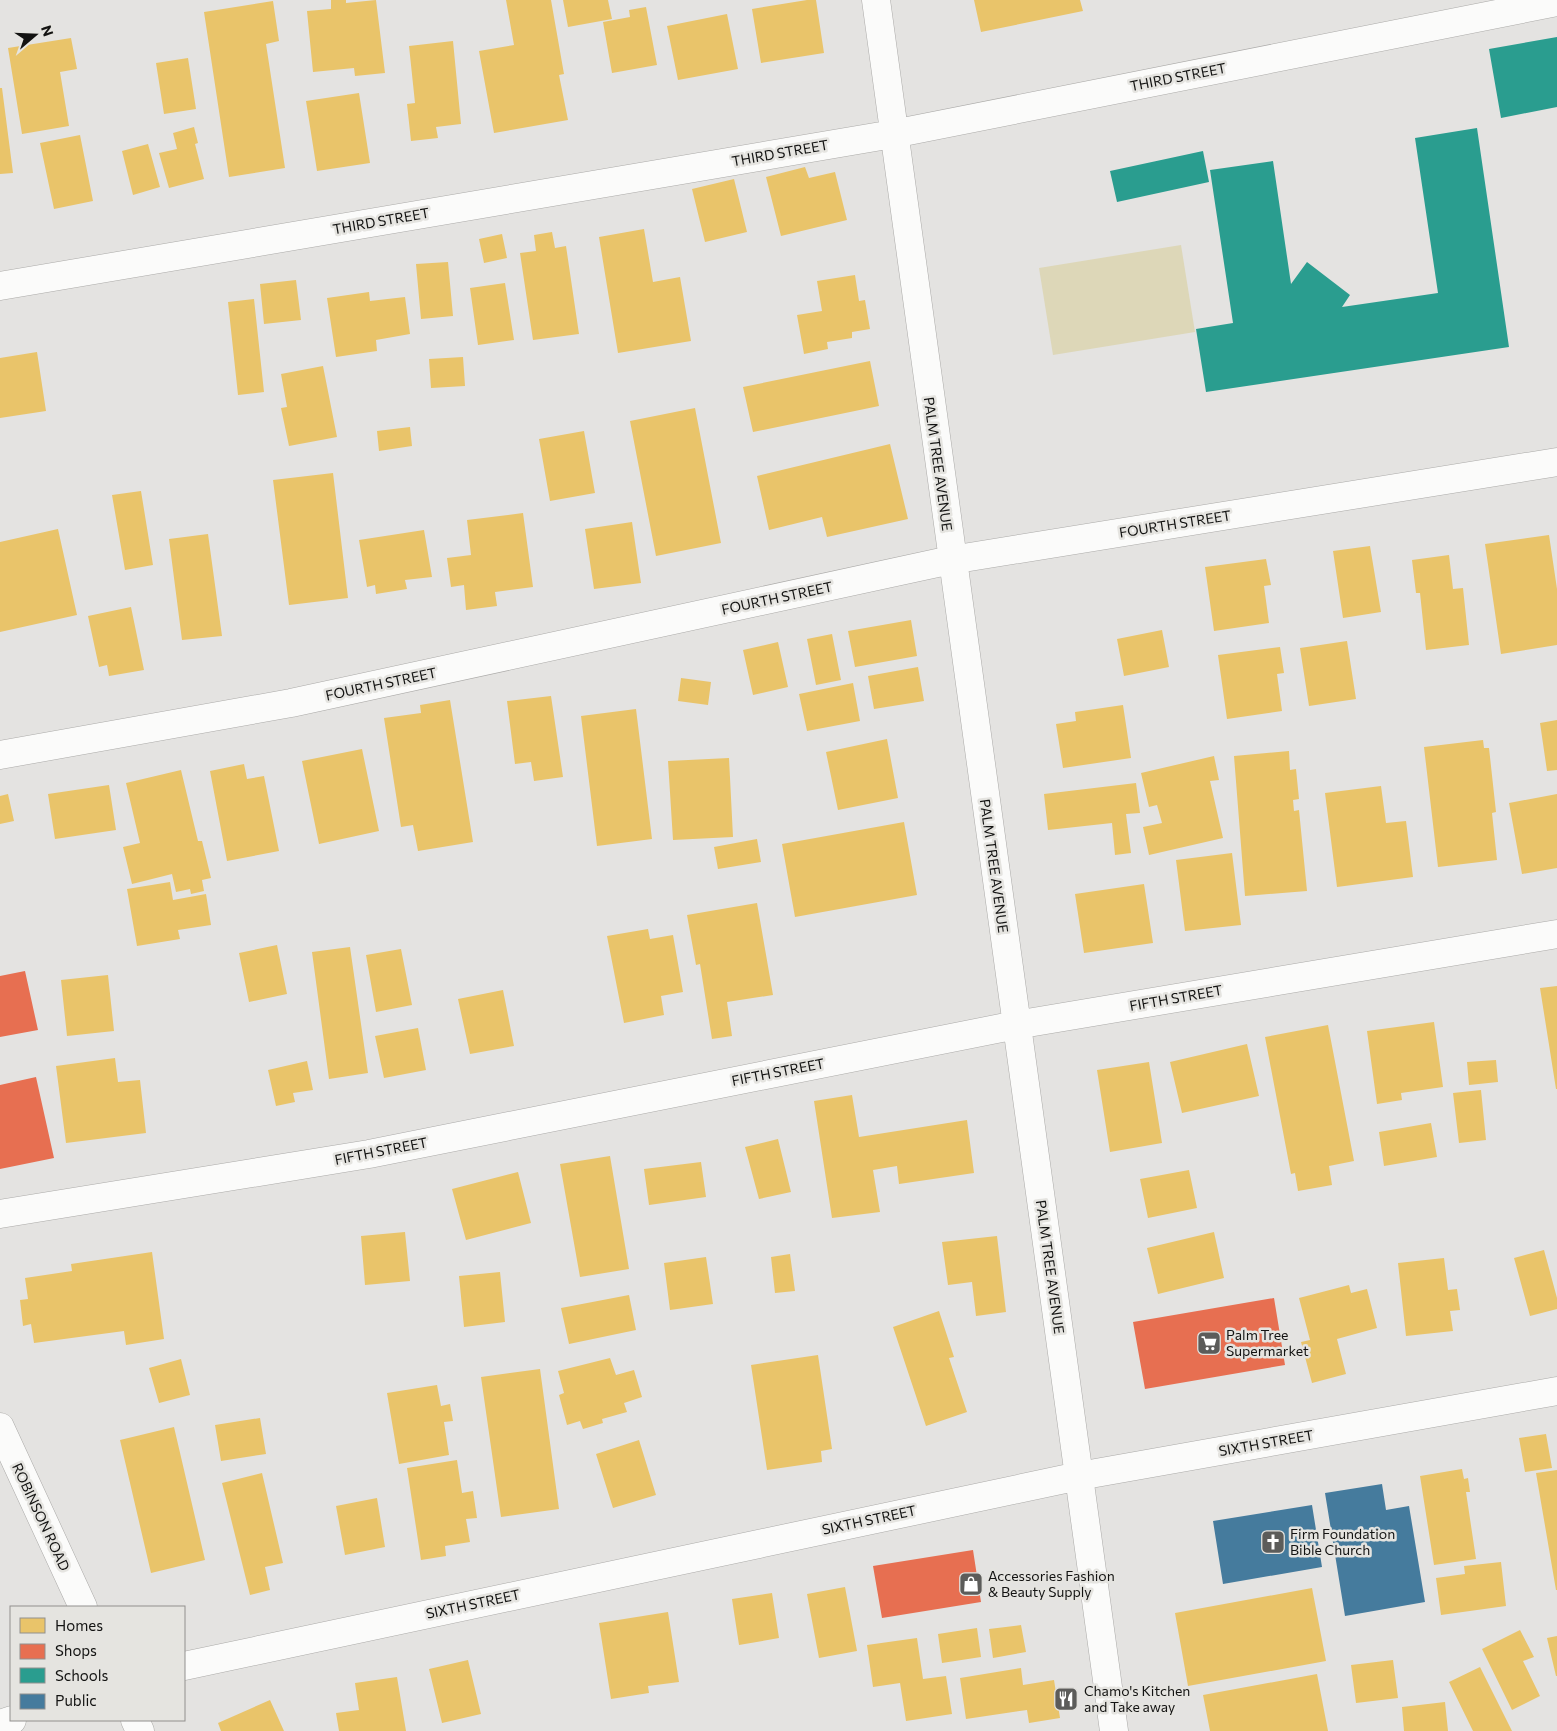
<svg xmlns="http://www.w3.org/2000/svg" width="1557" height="1731" font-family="Commissioner,sans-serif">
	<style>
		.green { fill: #ddd7b8 }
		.homes { fill: #e9c46a }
		.shops { fill: #e76f51 }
		.schools { fill: #2a9d8f }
		.public { fill: #457b9d }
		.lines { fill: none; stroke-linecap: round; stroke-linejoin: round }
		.minor-casing { stroke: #abaaa8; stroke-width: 29 }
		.secondary-casing { stroke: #abaaa8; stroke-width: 29 }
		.minor { stroke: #fbfbfa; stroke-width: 28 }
		.secondary { stroke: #fbfbfa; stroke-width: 28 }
		.labels { text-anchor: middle; stroke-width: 5; stroke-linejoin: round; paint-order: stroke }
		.street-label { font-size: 14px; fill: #131312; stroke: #e5e4e0 }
		.poi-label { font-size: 14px; fill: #131312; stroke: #e5e4e0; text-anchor: start }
	</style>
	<rect width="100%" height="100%" fill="#e4e3e1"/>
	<path class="green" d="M1181,245L1195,332L1053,355L1039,268Z"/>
	<path class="homes" d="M331,0H346V3L376,0L385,73L355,76L354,68L313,72L307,11L331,9Z
		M506,0H551L564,74L559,75L568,120L494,133L479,51L514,45Z
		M563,0H608L612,19L568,27Z
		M807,0H816L824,53L761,63L752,9Z
		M974,0H1080L1083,11L981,32Z
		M273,1L279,41L266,44L285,168L229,177L204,12Z
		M646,7L657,65L612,73L603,22L630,17L629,10Z
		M727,14L738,69L678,80L667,26Z
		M71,38L77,69L60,72L69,126L22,134L8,48Z
		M453,41L461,124L436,127L438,138L411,141L407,104L415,103L409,46Z
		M188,58L196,109L164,114L156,63Z
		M0,88H2L13,173L0,174Z
		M359,93L370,163L317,171L306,101Z
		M194,127L198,143L195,144L204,179L169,188L159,153L177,149L173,133Z
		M80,135L93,201L54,209L40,143Z
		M148,144L160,187L133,195L122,151Z
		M805,167L809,178L835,172L847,220L781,236L766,177Z
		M734,179L747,232L705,242L692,189Z
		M644,229L653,282L680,277L691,341L618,353L599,237Z
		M552,232L555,248L566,246L579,334L533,340L520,253L536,251L534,235Z
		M502,234L507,258L484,263L479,239Z
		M448,262L453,316L421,319L416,264Z
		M855,275L859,301L865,300L870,329L852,332V338L827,342L828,349L804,354L797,315L822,311L817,281Z
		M296,280L301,320L264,324L260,284Z
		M505,283L514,340L478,345L470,288Z
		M369,292L370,301L405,297L410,334L376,340L377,351L336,357L327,298Z
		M254,299L264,392L238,395L228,302Z
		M37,352L46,411L0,418V358Z
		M463,357L465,386L431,388L429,359Z
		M870,361L879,406L753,432L743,387Z
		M323,366L337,437L289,446L281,408L287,407L281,374Z
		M695,408L721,543L656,556L630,421Z
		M410,427L412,446L379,451L377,431Z
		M584,431L595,493L550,501L539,439Z
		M890,444L908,519L827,537L822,517L769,530L757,476Z
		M333,473L348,598L289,605L273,480Z
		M141,491L153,565L125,570L112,495Z
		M523,513L533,587L495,592L497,606L466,610L464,585L451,587L447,558L471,555L467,520Z
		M632,522L641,583L594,589L585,529Z
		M58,529L77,615L0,632V542Z
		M424,530L432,577L405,580L407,589L376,594L375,585L367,587L359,540Z
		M208,534L222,636L182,640L169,539Z
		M1549,535L1557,589V645L1501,654L1485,544Z
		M1370,546L1381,612L1343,618L1333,551Z
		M1449,555L1453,589L1463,588L1469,645L1426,650L1420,593H1416L1412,560Z
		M1266,559L1271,585L1264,586L1269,623L1214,631L1205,567Z
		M131,607L144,670L109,676L107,665L99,667L88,616Z
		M911,620L917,656L855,667L848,631Z
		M1162,630L1169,667L1124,676L1117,639Z
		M832,634L841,680L816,685L807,639Z
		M1347,641L1356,699L1309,706L1300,648Z
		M778,642L788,687L753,695L743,650Z
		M1280,647L1284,673L1277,674L1282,711L1227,719L1218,655Z
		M918,667L924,701L874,709L868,676Z
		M681,678L711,682L708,705L678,701Z
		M853,683L860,721L807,731L799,694Z
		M551,696L563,777L534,781L531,762L515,764L507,701Z
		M450,700L473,842L418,851L413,825L401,827L384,718L421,713L420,705Z
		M1123,705L1131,758L1063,768L1056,724L1076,721L1075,712Z
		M636,709L652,839L597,846L581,716Z
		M1557,720V770L1547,771L1540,723Z
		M887,739L898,798L838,810L826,752Z
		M1483,740L1484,748H1489L1496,812L1492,813L1497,860L1438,867L1424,747Z
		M362,749L379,831L319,844L302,761Z
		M1289,751L1290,770L1296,769L1299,799L1293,800L1294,811L1299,810L1307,891L1245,896L1234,756Z
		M1214,756L1219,780L1210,781L1223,838L1149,855L1143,827L1162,823L1157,805L1149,807L1141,773Z
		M729,758L733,837L673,840L668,761Z
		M244,764L247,779L264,776L279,851L227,861L210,771Z
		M181,770L198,841H202L211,878L202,880L204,891L191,894L190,889L176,892L172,874L132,884L123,847L140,843L126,783Z
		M1136,783L1140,813L1126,814L1131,853L1115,855L1112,823L1048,830L1044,794Z
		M109,785L116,830L55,839L48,794Z
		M1381,786L1386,823L1406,821L1413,877L1337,887L1325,793Z
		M8,794L14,821L0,824V796Z
		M1557,794V868L1522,874L1509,803Z
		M904,822L917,895L795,917L782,844Z
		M757,839L761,862L718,869L714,847Z
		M1232,853L1241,925L1185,931L1176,860Z
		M170,882L173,900L206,894L211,925L178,930L180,939L137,946L127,889Z
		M1144,884L1153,943L1084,953L1075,894Z
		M757,903L773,995L727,1002L732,1036L712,1039L700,964L696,965L687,915Z
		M648,929L650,939L673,935L683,992L661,996L664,1015L624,1023L607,936Z
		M277,945L287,994L249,1002L239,953Z
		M350,947L368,1073L329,1079L312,952Z
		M401,949L412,1005L376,1012L366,955Z
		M108,975L114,1031L67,1036L61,980Z
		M1557,986V1089H1556L1540,988Z
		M503,990L514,1046L470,1054L458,999Z
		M1434,1022L1443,1087L1401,1093L1402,1100L1377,1104L1367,1031Z
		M1328,1025L1354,1161L1329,1166L1332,1185L1298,1191L1295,1173L1291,1174L1265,1037Z
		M418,1028L426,1070L384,1078L375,1036Z
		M1247,1044L1259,1096L1182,1113L1170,1062Z
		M115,1058L118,1082L140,1080L146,1133L66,1143L56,1066Z
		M1496,1060L1498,1082L1469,1085L1467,1062Z
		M307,1061L313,1090L293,1093L295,1102L276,1106L268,1070Z
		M1149,1062L1162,1143L1110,1152L1097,1070Z
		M1481,1090L1486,1140L1459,1143L1453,1093Z
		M852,1095L859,1137L967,1120L974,1173L899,1184L897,1166L873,1170L880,1212L832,1218L814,1101Z
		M1431,1123L1437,1157L1384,1166L1379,1132Z
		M778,1139L791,1192L759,1199L745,1147Z
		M610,1156L629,1269L580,1277L560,1164Z
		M701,1162L706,1197L649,1205L644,1169Z
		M1189,1170L1197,1208L1148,1218L1140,1179Z
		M518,1172L531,1223L466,1240L452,1189Z
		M405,1232L410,1281L365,1285L361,1236Z
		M1214,1232L1224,1278L1158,1294L1147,1248Z
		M997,1236L1006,1312L976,1316L972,1282L948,1285L942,1242Z
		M1544,1250L1557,1298V1309L1530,1316L1514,1258Z
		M152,1252L164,1339L126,1345L124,1331L34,1343L31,1324L23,1326L20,1300L28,1299L25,1278L72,1271L71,1264Z
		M790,1254L795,1291L775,1293L771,1257Z
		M706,1257L713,1304L670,1310L664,1263Z
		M1444,1258L1448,1290L1457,1289L1460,1310L1450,1311L1453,1331L1406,1336L1398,1263Z
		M500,1272L505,1322L464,1327L459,1276Z
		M1349,1285L1351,1293L1367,1289L1377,1328L1337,1339L1346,1374L1312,1383L1301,1342L1310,1340L1299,1298Z
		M629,1295L636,1330L569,1344L561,1308Z
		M939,1311L954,1357L949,1358L967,1412L926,1426L893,1327Z
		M818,1355L832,1449L821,1451L822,1462L767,1470L751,1365Z
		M610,1358L616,1375L634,1370L642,1397L624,1403L627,1412L602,1419L603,1423L583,1429L580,1421L567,1425L559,1395L564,1393L558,1371Z
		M181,1359L190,1395L159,1403L149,1368Z
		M540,1369L559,1509L501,1517L481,1377Z
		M437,1385L441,1406L450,1404L453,1421L444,1422L449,1455L399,1464L387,1393Z
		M260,1418L266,1454L221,1461L215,1425Z
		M174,1427L205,1560L151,1573L120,1440Z
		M1546,1434L1552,1468L1525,1472L1519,1438Z
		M639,1440L656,1495L613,1508L596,1454Z
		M457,1460L462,1493L473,1491L477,1518L466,1519L470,1542L445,1546L446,1556L421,1560L407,1468Z
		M1462,1469L1464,1479L1468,1478L1470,1492H1466L1476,1559L1434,1565L1420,1476Z
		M1557,1470V1590H1556L1536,1473Z
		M262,1473L283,1563L265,1567L270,1590L250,1595L222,1483Z
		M377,1498L385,1547L345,1555L336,1506Z
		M1501,1562L1506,1606L1441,1615L1436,1578L1465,1574L1464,1566Z
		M845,1587L857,1651L819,1658L807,1594Z
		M1312,1588L1326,1661L1188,1686L1175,1613Z
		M772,1593L779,1638L739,1645L732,1599Z
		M668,1612L679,1682L648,1686L649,1693L611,1699L599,1623Z
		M1021,1625L1026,1652L993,1658L989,1629Z
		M977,1628L981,1657L942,1663L938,1634Z
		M1520,1630L1534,1657L1523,1661L1540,1696L1512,1710L1482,1649Z
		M1557,1636V1676H1556L1547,1638Z
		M917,1638L923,1679L946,1676L952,1714L906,1721L900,1683L873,1687L867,1645Z
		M468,1660L481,1714L442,1723L429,1669Z
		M1393,1660L1398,1698L1356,1703L1351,1665Z
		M1480,1667L1512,1731H1473L1449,1682Z
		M1021,1668L1023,1685L1054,1680L1060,1718L1029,1723L1027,1710L966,1719L960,1678Z
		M1317,1674L1328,1731H1210L1203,1695Z
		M397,1677L406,1731H339L336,1713L359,1710L355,1683Z
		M270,1700L284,1731H221L218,1723Z
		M1445,1702L1448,1731H1404L1402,1707Z"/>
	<path class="shops" d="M25,971L38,1030L0,1037V976Z
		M36,1077L54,1158L0,1169V1085Z
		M1274,1298L1285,1365L1145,1389L1133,1322Z
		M973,1550L981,1602L882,1618L873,1566Z"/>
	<path class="schools" d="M1557,37V107L1501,118L1489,49Z
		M1477,128L1509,347L1206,392L1196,329L1233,323L1210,170L1273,161L1291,284L1307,262L1350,295L1342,307L1438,293L1415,138Z
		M1203,151L1209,182L1117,202L1110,171Z"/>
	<path class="public" d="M1382,1484L1386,1510L1409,1506L1425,1602L1345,1616L1325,1493Z
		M1312,1505L1322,1567L1223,1584L1213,1521Z"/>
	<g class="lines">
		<g class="minor-casing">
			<path id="minor" d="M876,0L1114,1731
				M0,286L893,134L1557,2
				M0,755L291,703L951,560L1557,462
				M0,1214L369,1154L1016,1025L1557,934
				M184,1666L1079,1476L1557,1391
				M0,1724L12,1720"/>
		</g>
		<g class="secondary-casing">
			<path id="secondary" d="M0,1427L83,1607
				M135,1720L140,1731"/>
		</g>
		<use href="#minor" class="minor"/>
		<use href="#secondary" class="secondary"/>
	</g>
	<defs>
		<g id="supermarket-square" transform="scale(1.25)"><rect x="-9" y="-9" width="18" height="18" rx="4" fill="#5c5c5a" stroke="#e5e4e0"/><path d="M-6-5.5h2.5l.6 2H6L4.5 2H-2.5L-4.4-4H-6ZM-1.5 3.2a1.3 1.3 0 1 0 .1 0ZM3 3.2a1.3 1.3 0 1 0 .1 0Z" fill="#fff"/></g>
		<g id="church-square" transform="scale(1.25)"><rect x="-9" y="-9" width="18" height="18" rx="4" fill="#5c5c5a" stroke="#e5e4e0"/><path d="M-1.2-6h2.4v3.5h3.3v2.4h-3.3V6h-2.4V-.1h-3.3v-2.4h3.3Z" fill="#fff"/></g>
		<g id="shop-square" transform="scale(1.25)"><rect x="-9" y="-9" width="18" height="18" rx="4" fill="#5c5c5a" stroke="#e5e4e0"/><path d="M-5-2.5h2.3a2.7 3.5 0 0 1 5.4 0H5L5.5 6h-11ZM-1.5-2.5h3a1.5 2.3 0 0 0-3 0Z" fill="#fff"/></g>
		<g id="restaurant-square" transform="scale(1.25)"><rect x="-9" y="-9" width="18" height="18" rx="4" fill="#5c5c5a" stroke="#e5e4e0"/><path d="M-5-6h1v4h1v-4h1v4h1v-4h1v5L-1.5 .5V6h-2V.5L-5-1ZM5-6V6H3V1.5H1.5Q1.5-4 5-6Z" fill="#fff"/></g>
	</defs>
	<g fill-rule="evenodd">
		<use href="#supermarket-square" x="1209" y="1343"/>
		<use href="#church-square" x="1273" y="1542"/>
		<use href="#shop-square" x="971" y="1584"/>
		<use href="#restaurant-square" x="1066" y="1699"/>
	</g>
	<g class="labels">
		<g class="street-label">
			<text transform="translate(1178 77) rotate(-11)" y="5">THIRD STREET</text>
			<text transform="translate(780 153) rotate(-10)" y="5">THIRD STREET</text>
			<text transform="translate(381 221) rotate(-10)" y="5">THIRD STREET</text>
			<text transform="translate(938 464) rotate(82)" y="5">PALM TREE AVENUE</text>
			<text transform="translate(1175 524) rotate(-9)" y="5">FOURTH STREET</text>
			<text transform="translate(777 598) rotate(-12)" y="5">FOURTH STREET</text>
			<text transform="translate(381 684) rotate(-12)" y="5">FOURTH STREET</text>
			<text transform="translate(994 866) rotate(82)" y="5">PALM TREE AVENUE</text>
			<text transform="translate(1176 998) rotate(-10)" y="5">FIFTH STREET</text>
			<text transform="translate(778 1072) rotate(-11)" y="5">FIFTH STREET</text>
			<text transform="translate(381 1151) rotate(-11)" y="5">FIFTH STREET</text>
			<text transform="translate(1050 1267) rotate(82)" y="5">PALM TREE AVENUE</text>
			<text transform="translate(1266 1443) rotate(-10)" y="5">SIXTH STREET</text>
			<text transform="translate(41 1517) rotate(65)" y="5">ROBINSON ROAD</text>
			<text transform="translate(869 1520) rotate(-12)" y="5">SIXTH STREET</text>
			<text transform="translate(473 1604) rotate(-12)" y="5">SIXTH STREET</text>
		</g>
		<g class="poi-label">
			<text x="1226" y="1340">Palm Tree<tspan x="1226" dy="16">Supermarket</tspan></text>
			<text x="1290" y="1539">Firm Foundation<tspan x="1290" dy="16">Bible Church</tspan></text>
			<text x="988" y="1581">Accessories Fashion<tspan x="988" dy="16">&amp; Beauty Supply</tspan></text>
			<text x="1084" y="1696">Chamo's Kitchen<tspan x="1084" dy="16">and Take away</tspan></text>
		</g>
	</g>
	<rect x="10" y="1606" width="175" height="115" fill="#e5e4e0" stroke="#91908e"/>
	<rect x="20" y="1618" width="25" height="15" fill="#e9c46a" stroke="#91908e"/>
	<text x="55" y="1631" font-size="15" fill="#131312">Homes</text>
	<rect x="20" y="1644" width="25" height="15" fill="#e76f51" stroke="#91908e"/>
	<text x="55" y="1656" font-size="15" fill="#131312">Shops</text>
	<rect x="20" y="1668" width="25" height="15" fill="#2a9d8f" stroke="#91908e"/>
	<text x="55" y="1681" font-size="15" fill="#131312">Schools</text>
	<rect x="20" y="1694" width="25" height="15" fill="#457b9d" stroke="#91908e"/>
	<text x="55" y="1706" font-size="15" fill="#131312">Public</text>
	<g transform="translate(35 35) rotate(71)" stroke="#e5e4e0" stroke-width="4" paint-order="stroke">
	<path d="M0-4L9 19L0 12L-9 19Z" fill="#131312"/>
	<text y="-8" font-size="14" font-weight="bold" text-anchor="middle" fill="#131312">N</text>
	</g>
</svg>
